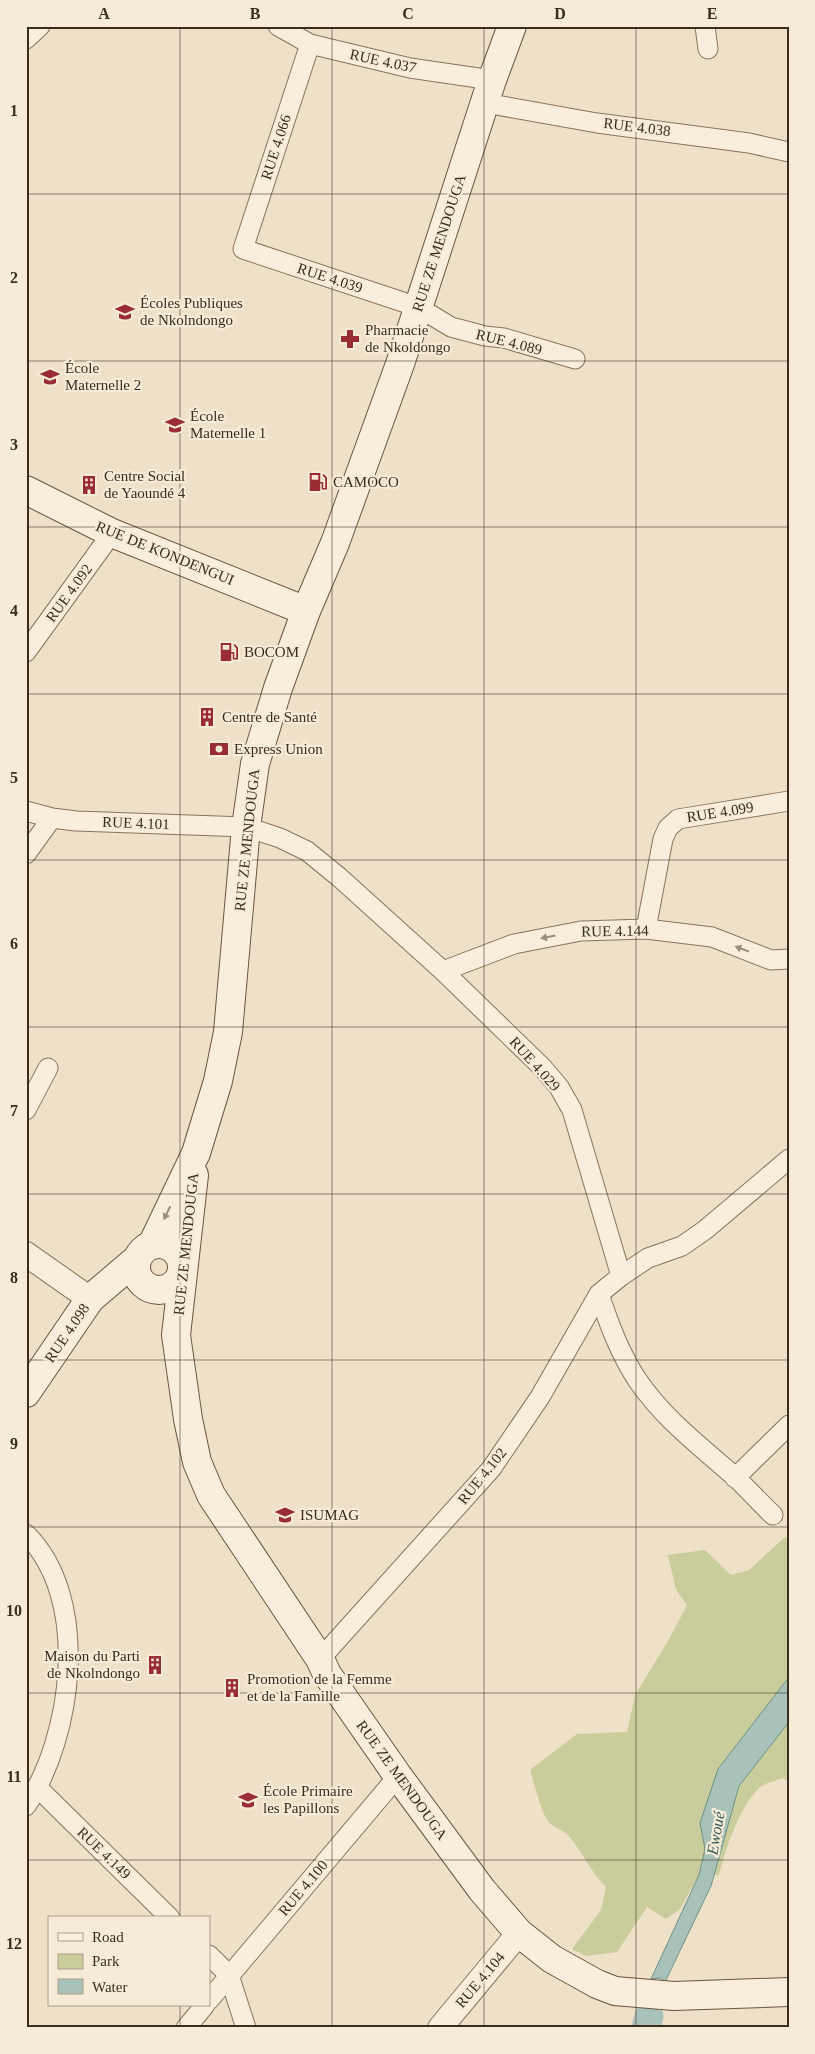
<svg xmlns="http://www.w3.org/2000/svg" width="815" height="2054" font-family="'Times New Roman',serif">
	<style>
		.green { fill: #c9cd9b }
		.water { fill: #a8c2b9; stroke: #6f9187 }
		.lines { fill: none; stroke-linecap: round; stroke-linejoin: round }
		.river { stroke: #a8c2b9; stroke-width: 29 }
		.minor-casing { stroke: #8a735d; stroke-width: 21 }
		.tertiary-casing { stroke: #8a735d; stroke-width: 26 }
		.secondary-casing { stroke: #6c5440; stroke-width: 30 }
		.minor { stroke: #f9eedb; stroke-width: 19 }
		.tertiary { stroke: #f9eedb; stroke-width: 24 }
		.secondary { stroke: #f9eedb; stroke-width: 28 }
		.oneway { fill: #9a8d7e }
		.grid { fill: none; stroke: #3b2c20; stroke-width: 1; stroke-opacity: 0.55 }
		.labels { text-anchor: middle; stroke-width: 4.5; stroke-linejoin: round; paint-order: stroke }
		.street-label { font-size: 15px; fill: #3b2c20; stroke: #f6ebd7 }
		.poi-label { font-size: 15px; fill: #3b2c20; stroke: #f6ebd7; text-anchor: start }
		.water-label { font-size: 16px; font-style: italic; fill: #305a55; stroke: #f6ebd7 }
		.neatline { fill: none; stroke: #3b2c20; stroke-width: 2 }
		.grid-label { font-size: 16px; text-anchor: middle; font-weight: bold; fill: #3b2c20 }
	</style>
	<rect width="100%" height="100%" fill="#eee1c7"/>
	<path class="green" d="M785,1537L789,1539V1782L783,1778C776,1781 763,1783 758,1789C737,1812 727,1846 719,1875H699L680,1909L666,1919L647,1907L617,1952L586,1956L572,1949L601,1910L606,1887C590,1872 582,1850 567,1834C561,1828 550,1827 546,1818C539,1804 535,1786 530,1770L577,1734L627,1732L635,1695L668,1641L687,1605L676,1590L668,1555L705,1550L731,1575L749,1570Z"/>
	<path class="water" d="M789,1677V1722L739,1786L711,1886L665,1982L661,1978L651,1979L699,1875L705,1849L700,1823L718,1769Z"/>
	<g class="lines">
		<path class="river" d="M646,2028L649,2016"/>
		<g class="minor-casing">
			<path id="minor" d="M278,26L310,44L410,68L492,80
				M705,26L708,49
				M26,39L40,26
				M310,44L243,249L418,307L451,327L485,336L504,338L575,359
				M485,103L597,123L749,143L789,152
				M26,652L112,533
				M26,811L52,818L76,821L246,827L280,838L307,851L339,877L443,971L542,1067L559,1087L572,1110L621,1276L648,1258L682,1246L705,1230L789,1159
				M26,854L52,818
				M646,929L663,839L668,828L678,819L789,801
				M443,971L514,944L581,931L646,929L712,937L771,960L789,959
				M26,1110L48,1068
				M599,1294C609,1324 620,1354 638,1381C666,1421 699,1445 735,1477C748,1489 760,1503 773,1515
				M735,1478L789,1425
				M26,1534C91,1598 73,1736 26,1806
				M320,1659L491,1469L540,1397L599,1294L621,1276
				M38,1788L170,1918
				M209,1955L229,1975L246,2028
				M209,2000L398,1776
				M186,2028L205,2005"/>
		</g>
		<g class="tertiary-casing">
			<path id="tertiary" d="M26,1254L90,1299
				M440,2028L519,1933"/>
		</g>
		<g class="secondary-casing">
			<path id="secondary" d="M26,490L112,533L306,611
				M194,1175L176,1335L188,1419L197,1462L211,1495L320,1659L327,1674L398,1776L482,1890L519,1933L552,1959L597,1984L615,1991L674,1996L789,1992
				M136 1267a23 23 0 1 1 46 0a23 23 0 1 1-46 0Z
				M152,1245L196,1153L218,1081L228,1032L246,827L255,764L278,688L306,611L335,543L400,364L492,80L512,26
				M26,1393L90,1299L137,1259"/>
		</g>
		<use href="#minor" class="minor"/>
		<use href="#tertiary" class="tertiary"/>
		<use href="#secondary" class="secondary"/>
	</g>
	<defs><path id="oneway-solid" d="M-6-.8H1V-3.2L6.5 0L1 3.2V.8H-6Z" transform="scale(1.25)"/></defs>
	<g class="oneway">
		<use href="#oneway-solid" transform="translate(548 937) rotate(169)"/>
		<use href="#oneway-solid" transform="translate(742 949) rotate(-159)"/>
		<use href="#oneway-solid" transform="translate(167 1213) rotate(116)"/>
	</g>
	<path class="grid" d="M180,26V1918M332,26V2028M484,26V2028M636,26V2028M26,194H789M26,361H789M26,527H789M26,694H789M26,860H789M26,1027H789M26,1194H789M26,1360H789M26,1527H789M26,1693H789M26,1860H789M180,2005V2028"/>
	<defs>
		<g id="school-bare" transform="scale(1.5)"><path d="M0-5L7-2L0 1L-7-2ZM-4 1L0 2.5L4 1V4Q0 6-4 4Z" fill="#992d33" stroke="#f6ebd7" stroke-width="2.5" paint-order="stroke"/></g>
		<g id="pharmacy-bare" transform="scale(1.5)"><path d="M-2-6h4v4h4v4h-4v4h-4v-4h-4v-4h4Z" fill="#992d33" stroke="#f6ebd7" stroke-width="2.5" paint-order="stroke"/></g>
		<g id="fuel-bare" transform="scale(1.5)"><path d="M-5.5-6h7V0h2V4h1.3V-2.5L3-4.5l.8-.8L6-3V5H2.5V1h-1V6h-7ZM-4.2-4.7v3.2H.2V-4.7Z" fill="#992d33" stroke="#f6ebd7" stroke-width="2.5" paint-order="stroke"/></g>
		<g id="building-bare" transform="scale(1.5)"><path d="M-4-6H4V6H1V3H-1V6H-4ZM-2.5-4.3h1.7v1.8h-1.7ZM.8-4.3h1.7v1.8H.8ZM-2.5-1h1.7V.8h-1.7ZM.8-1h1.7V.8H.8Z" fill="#992d33" stroke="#f6ebd7" stroke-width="2.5" paint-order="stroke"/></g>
		<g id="bank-bare" transform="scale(1.5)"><path d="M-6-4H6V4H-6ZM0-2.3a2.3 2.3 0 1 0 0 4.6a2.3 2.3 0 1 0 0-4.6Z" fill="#992d33" stroke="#f6ebd7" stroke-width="2.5" paint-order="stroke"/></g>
	</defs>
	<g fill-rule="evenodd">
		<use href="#school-bare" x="125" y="312"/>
		<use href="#pharmacy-bare" x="350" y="339"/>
		<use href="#school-bare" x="50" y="377"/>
		<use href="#school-bare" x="175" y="425"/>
		<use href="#fuel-bare" x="318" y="482"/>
		<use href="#building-bare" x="89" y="485"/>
		<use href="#fuel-bare" x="229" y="652"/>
		<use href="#building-bare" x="207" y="717"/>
		<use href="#bank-bare" x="219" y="749"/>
		<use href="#school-bare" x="285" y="1515"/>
		<use href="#building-bare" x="155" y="1665"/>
		<use href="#building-bare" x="232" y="1688"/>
		<use href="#school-bare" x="248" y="1800"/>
	</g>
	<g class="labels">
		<g class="street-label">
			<text transform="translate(383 61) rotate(12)" y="5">RUE 4.037</text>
			<text transform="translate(637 127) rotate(7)" y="5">RUE 4.038</text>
			<text transform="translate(276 147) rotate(-72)" y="5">RUE 4.066</text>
			<text transform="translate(439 243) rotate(-72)" y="5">RUE ZE MENDOUGA</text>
			<text transform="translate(330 278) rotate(18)" y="5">RUE 4.039</text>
			<text transform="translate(509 342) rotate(14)" y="5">RUE 4.089</text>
			<text transform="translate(165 553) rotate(22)" y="5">RUE DE KONDENGUI</text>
			<text transform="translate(69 593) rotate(-54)" y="5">RUE 4.092</text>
			<text transform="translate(720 812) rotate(-9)" y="5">RUE 4.099</text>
			<text transform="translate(136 823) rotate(2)" y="5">RUE 4.101</text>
			<text transform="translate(247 840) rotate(-84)" y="5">RUE ZE MENDOUGA</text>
			<text transform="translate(615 931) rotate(-1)" y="5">RUE 4.144</text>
			<text transform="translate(535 1064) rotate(48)" y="5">RUE 4.029</text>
			<text transform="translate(186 1244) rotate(-84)" y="5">RUE ZE MENDOUGA</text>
			<text transform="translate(67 1333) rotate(-56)" y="5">RUE 4.098</text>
			<text transform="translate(482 1476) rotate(-51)" y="5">RUE 4.102</text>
			<text transform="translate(402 1780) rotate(54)" y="5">RUE ZE MENDOUGA</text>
			<text transform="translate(104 1853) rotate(44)" y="5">RUE 4.149</text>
			<text transform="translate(303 1888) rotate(-50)" y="5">RUE 4.100</text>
			<text transform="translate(480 1980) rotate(-50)" y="5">RUE 4.104</text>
		</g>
		<g class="poi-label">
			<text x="140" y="308">Écoles Publiques<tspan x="140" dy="17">de Nkolndongo</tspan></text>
			<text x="365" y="335">Pharmacie<tspan x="365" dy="17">de Nkoldongo</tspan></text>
			<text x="65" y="373">École<tspan x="65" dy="17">Maternelle 2</tspan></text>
			<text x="190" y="421">École<tspan x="190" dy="17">Maternelle 1</tspan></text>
			<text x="104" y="481">Centre Social<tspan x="104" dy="17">de Yaoundé 4</tspan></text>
			<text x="333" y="487">CAMOCO</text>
			<text x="244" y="657">BOCOM</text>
			<text x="222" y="722">Centre de Santé</text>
			<text x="234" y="754">Express Union</text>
			<text x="300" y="1520">ISUMAG</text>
			<text x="140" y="1661" text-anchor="end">Maison du Parti<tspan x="140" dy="17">de Nkolndongo</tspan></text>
			<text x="247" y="1684">Promotion de la Femme<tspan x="247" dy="17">et de la Famille</tspan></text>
			<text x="263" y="1796">École Primaire<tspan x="263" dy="17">les Papillons</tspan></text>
		</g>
		<g class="water-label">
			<text transform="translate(715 1833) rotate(-80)" y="6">Ewoué</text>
		</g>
	</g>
	<rect width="815" height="2054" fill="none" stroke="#f6ebd7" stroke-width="55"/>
	<rect x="48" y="1916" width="162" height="90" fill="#f6ebd7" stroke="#ab9f8e"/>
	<rect x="58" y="1933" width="25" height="8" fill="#f9eedb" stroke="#ab9f8e"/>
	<text x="92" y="1942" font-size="15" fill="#3b2c20">Road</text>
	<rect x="58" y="1954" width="25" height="15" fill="#c9cd9b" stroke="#ab9f8e"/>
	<text x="92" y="1966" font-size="15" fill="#3b2c20">Park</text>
	<rect x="58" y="1979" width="25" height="15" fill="#a8c2b9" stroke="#ab9f8e"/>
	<text x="92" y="1992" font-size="15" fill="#3b2c20">Water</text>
	<rect x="28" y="28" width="760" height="1998" class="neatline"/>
	<g class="grid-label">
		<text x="104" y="19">A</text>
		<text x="255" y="19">B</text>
		<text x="408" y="19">C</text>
		<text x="560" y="19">D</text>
		<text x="712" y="19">E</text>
		<text x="14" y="116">1</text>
		<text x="14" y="283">2</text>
		<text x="14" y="450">3</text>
		<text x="14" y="616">4</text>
		<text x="14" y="783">5</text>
		<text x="14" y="949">6</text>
		<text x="14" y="1116">7</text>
		<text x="14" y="1283">8</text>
		<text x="14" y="1449">9</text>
		<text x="14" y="1616">10</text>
		<text x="14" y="1782">11</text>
		<text x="14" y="1949">12</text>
	</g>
</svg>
